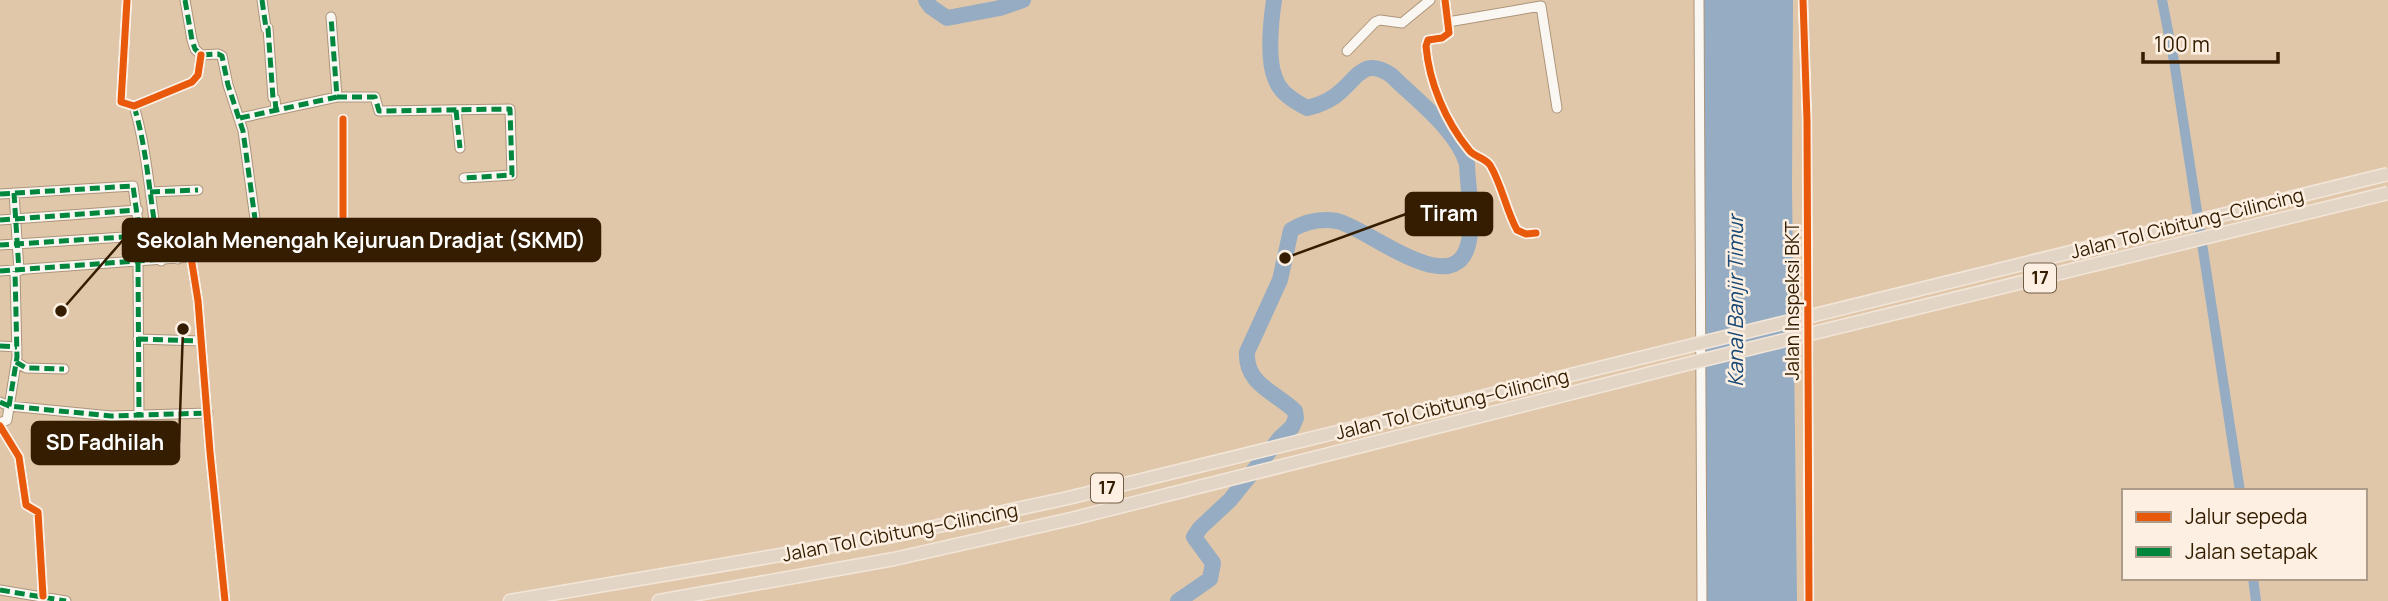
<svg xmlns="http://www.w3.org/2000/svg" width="2388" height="601" font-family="Manrope,sans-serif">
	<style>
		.water { fill: #95acc2 }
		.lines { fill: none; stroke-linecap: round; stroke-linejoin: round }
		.canal { stroke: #95acc2; stroke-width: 10 }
		.river { stroke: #95acc2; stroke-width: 16 }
		.minor-casing { stroke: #ac957b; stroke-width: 11 }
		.highway-casing { stroke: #f2e6d9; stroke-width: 15 }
		.minor { stroke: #faf7f2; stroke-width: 9 }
		.highway { stroke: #e3d5c5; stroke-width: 12 }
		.highway-bridge-casing { stroke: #f2e6d9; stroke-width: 15; stroke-linecap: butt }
		.highway-bridge { stroke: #e3d5c5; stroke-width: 12 }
		.quiet { stroke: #00873e; stroke-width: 5; stroke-dasharray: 10 5; stroke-linecap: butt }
		.cycleway-casing { stroke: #fdf0e3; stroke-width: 11 }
		.cycleway { stroke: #e8590c; stroke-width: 7 }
		.labels { text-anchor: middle; stroke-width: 5; stroke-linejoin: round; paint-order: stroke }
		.shield { fill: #fdf0e3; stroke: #705c45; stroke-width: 2 }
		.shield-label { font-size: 18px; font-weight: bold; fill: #341d01 }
		.street-label { font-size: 19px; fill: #341d01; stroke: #fdf0e3 }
		.water-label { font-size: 21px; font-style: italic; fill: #184873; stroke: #fdf0e3 }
		.leader { fill: none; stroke: #341d01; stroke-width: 2.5 }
		.callout-dot { fill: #341d01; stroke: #fdf0e3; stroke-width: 2.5 }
		.callout { fill: #341d01; stroke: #341d01; stroke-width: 2.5 }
		.callout-label { font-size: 21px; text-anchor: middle; font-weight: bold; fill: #fff }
	</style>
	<rect width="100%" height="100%" fill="#e1c7aa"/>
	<path class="water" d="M1703,0H1793L1792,186L1797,601H1707Z"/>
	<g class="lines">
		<path class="canal" d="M2162,0L2174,61L2240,491
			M2253,578L2256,601"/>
		<path class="river" d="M926,0L931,7L947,18L1000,8L1023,0
			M1178,601L1210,579L1213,563L1194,537L1200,528L1230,500L1280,438L1292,427L1296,418L1295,411C1275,392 1245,384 1247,352L1280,280L1291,230C1306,221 1320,218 1337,221C1366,227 1453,302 1468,245C1474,221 1468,190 1467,164C1457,130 1416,100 1391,75C1365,58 1359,75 1341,91C1331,101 1320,105 1307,108C1294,101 1280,93 1275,78C1267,59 1271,20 1274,0"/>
		<g class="minor-casing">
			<path id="minor" d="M127,0L121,102L134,106L192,82L198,75L201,55
				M185,0L192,40L195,49L201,55L218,54L222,56L228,85L243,131L258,241
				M262,0L266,28H268L273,98L275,99L276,110
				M1445,0L1449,33L1442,38L1428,40L1426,46C1429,83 1446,122 1469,150C1474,157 1484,157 1490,165C1502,185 1506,210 1517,230L1526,234L1536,233
				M1699,0L1702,601
				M1803,0L1807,120L1809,601
				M1448,22L1541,6L1557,108
				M1347,51L1375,22L1380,20L1402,23L1430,0
				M337,97H375L379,111L510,109L512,175L464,178
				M134,106C149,156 150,209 161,261
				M456,110L460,148
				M240,118L337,97L331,17
				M150,192L198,190
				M14,193L19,271
				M0,194L133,186L140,236L0,245
				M0,220L138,210
				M155,233L171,232L178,259
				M138,262L139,416
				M140,262V237
				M0,271L191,257
				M138,339L201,341
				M0,346L17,347
				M16,362L26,368L64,369
				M0,402L9,406L111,416L208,413
				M0,423L7,420L17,357L15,271
				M0,426L19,457L26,505L38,512L43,596
				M0,590L66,601
				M225,601L210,452L198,301L191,257L197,248L206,244L320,234L340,229L343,223V119"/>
		</g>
		<g class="highway-casing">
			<path id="highway" d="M510,601L892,536L1068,498L1697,344
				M659,601L894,559L1071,519L1691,363"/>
		</g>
		<use href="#minor" class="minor"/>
		<use href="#highway" class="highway"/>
		<g class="highway-bridge-casing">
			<path id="highway-bridge" d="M1697,344L2388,174
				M1691,363L2388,193"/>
		</g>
		<use href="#highway-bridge" class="highway-bridge"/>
		<path class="quiet" d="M185,0L192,40L195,49L201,55L218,54L222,56L228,85L243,131L258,241
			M262,0L266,28H268L273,98L275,99L276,110
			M337,97H375L379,111L510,109L512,175L464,178
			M134,106C149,156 150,209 161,261
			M456,110L460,148
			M240,118L337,97L331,17
			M150,192L198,190
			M14,193L19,271
			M0,194L133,186L140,236L0,245
			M0,220L138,210
			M155,233L171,232L178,259
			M138,262L139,416
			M0,271L191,257
			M138,339L201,341
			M0,346L17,347
			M16,362L26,368L64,369
			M0,402L9,406L111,416L208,413
			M9,406L17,357L15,271
			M0,590L66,601"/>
		<g class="cycleway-casing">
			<path id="cycleway" d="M127,0L121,102L134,106L192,82L198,75L201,55
				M1445,0L1449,33L1442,38L1428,40L1426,46C1429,83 1446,122 1469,150C1474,157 1484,157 1490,165C1502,185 1506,210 1517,230L1526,234L1536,233
				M1803,0L1807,120L1809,601
				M0,426L19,457L26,505L38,512L43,596
				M225,601L210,452L198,301L191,257L197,248L206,244L320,234L340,229L343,223V119"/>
		</g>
		<use href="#cycleway" class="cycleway"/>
	</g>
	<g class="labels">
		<g class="shield">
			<rect x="2024" y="263.5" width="32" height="29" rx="5"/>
			<rect x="1091" y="473.5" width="32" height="29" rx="5"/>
		</g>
		<g class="shield-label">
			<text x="2040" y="284">17</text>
			<text x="1107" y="494">17</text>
		</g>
		<g class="street-label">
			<text transform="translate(2187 223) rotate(-14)" y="7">Jalan Tol Cibitung–Cilincing</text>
			<text transform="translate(1792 301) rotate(-90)" y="7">Jalan Inspeksi BKT</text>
			<text transform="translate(1452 404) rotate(-14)" y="7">Jalan Tol Cibitung–Cilincing</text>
			<text transform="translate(900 532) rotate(-11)" y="7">Jalan Tol Cibitung–Cilincing</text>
		</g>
		<g class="water-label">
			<text transform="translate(1736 301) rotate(-90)" y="7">Kanal Banjir Timur</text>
		</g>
	</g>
	<path class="leader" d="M1285 258L1406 214M61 311L123 240M183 329L179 443"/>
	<g class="callout-dot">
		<circle cx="1285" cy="258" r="7"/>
		<circle cx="61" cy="311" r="7"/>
		<circle cx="183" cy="329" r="7"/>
	</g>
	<g class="callout">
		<rect x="1406" y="193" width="86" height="42" rx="7"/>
		<rect x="123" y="219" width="477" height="42" rx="7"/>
		<rect x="32" y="422" width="147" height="42" rx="7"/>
	</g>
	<g class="callout-label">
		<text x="1449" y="221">Tiram</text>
		<text x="361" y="248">Sekolah Menengah Kejuruan Dradjat (SKMD)</text>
		<text x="105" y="450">SD Fadhilah</text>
	</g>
	<rect x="2122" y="489" width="245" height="91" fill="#fdf0e3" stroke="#ad9c89" stroke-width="2"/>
	<rect x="2136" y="512" width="35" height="10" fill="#e8590c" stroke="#ad9c89" stroke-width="2"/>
	<text x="2185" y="524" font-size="21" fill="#341d01">Jalur sepeda</text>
	<rect x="2136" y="547" width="35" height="10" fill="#00873e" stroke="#ad9c89" stroke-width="2"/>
	<text x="2185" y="559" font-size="21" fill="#341d01">Jalan setapak</text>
	<path d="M2143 52v10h135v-10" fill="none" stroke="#341d01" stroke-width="3.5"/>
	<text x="2154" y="52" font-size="21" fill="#341d01" stroke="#fdf0e3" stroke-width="5" paint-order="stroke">100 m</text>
</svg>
